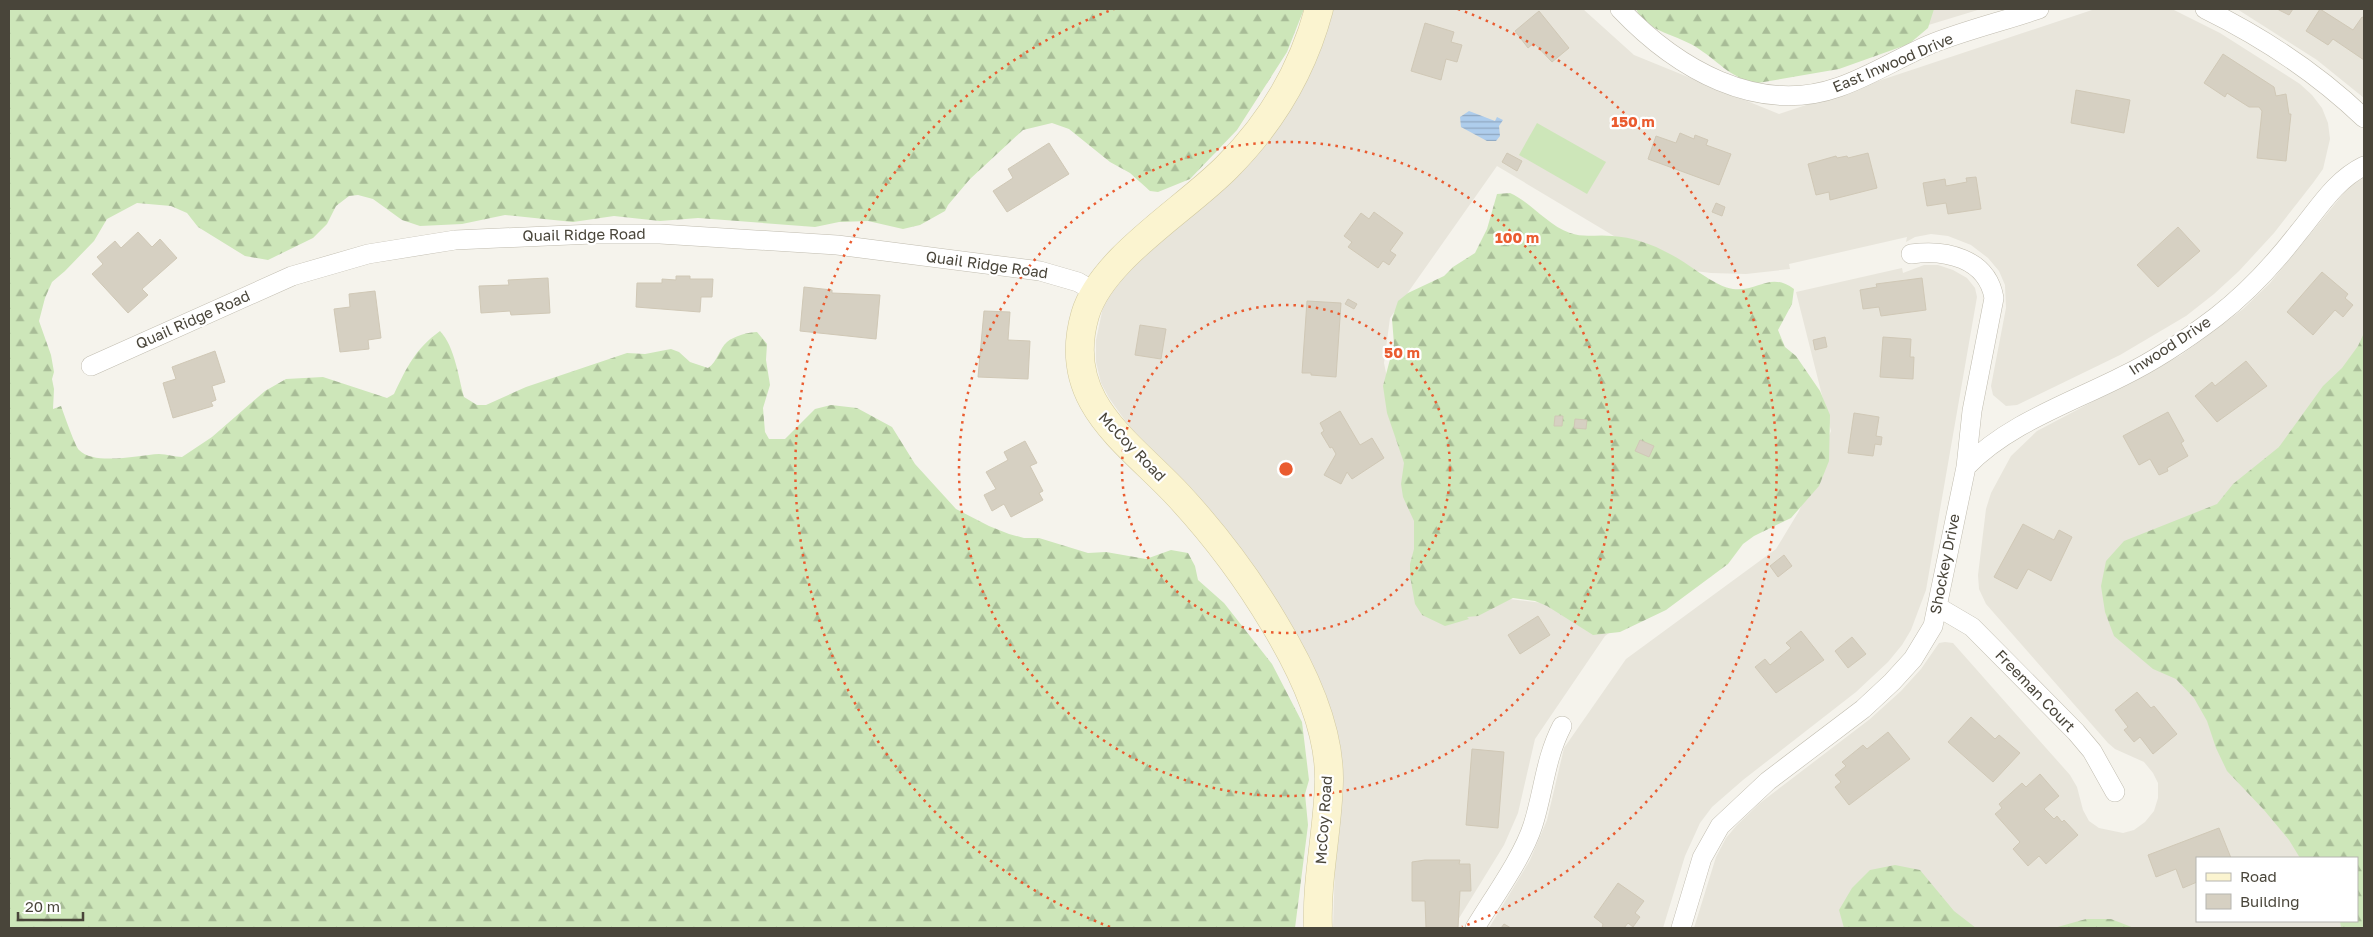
<svg xmlns="http://www.w3.org/2000/svg" width="2373" height="937" font-family="'Golos Text',sans-serif">
	<style>
		.residential { fill: #e8e5db; fill-rule: evenodd }
		.forest { fill: url(#forest-firs) }
		.pitch { fill: #cde6b9 }
		.water { fill: url(#water-rules) }
		.building { fill: #d6d0c2; stroke: #d0c8b6 }
		.lines { fill: none; stroke-linecap: round; stroke-linejoin: round }
		.street-casing { stroke: #c0bcaf; stroke-width: 20 }
		.secondary-casing { stroke: #d1c9a0; stroke-width: 29 }
		.street { stroke: #fff; stroke-width: 19 }
		.secondary { stroke: #fbf4d0; stroke-width: 28 }
		.ring { fill: none; stroke: #ea5b2f; stroke-width: 2.5; stroke-dasharray: 2.5 5 }
		.labels { text-anchor: middle; stroke-width: 4.5; stroke-linejoin: round; paint-order: stroke }
		.street-label { font-size: 15px; fill: #49453a; stroke: #fff }
		.centre { fill: #ea5b2f; stroke: #fff; stroke-width: 2.5 }
		.ring-label { font-size: 15px; text-anchor: middle; font-weight: bold; fill: #ea5b2f; stroke: #fff; stroke-width: 4.5; stroke-linejoin: round; paint-order: stroke }
	</style>
	<defs>
		<pattern id="forest-firs" width="22" height="20" patternUnits="userSpaceOnUse" patternTransform="scale(1.25)"><rect width="22" height="20" fill="#cde6b9"/><path d="M5 1l3.5 6h-7zM16 11l3.5 6h-7z" fill="#a8bc97"/></pattern>
		<pattern id="water-rules" width="6" height="5" patternUnits="userSpaceOnUse" patternTransform="scale(1.25)"><rect width="6" height="5" fill="#aecdec"/><path d="M0 2.5h6" fill="none" stroke="#90a8c0"/></pattern>
	</defs>
	<rect width="100%" height="100%" fill="#f5f3ec"/>
	<path class="residential" d="M1331,9H1583L1634,55L1779,114L2095,9H2172L2220,33L2300,84L2312,95L2322,108L2328,123L2330,139L2323,169L2313,183L2274,233L2239,271L2214,294L2186,316L2120,355L2017,405L2006,406L1993,395L1991,386L2006,308L2005,285L1999,271L1988,258L1971,245L1948,236L1931,234L1915,237L1906,242L1907,237L1789,264L1790,269L1746,274L1711,273L1687,270L1629,245L1497,166L1390,318L1384,363L1394,412L1476,595L1635,614L1605,636L1535,739L1518,813L1504,845L1453,928H1333L1339,742L1335,723L1325,692L1299,638L1270,594L1194,491L1129,426L1109,398L1101,383L1096,362V340L1103,307L1112,290L1126,270L1192,214Z
		M1911,9H1981L1922,27Z
		M2237,9H2364V98L2317,60Z
		M2364,177V928H1694L1716,857L1726,838L1737,825L1760,803L1870,719L1901,691L1921,669L1939,643L1945,642L1953,643L2070,775L2077,787L2083,810L2089,821L2099,828L2123,833L2134,830L2145,822L2154,811L2158,798V783L2153,773L2144,762L2115,749L2108,743L1986,604L1979,589L1978,575L1986,509L1991,493L2011,456L2037,431L2181,355L2243,309L2270,283L2348,188ZM2197,858H2357V921H2197Z
		M1924,265H1938L1953,270L1967,278L1975,288L1977,297L1926,590L1911,630L1902,645L1888,662L1856,692L1743,780L1712,807L1700,823L1685,856L1663,928H1489L1530,860L1547,820L1564,748L1626,659L1776,549L1799,511L1831,431L1796,292L1902,268L1903,273Z"/>
	<path class="forest" d="M9,9H1304L1287,52L1237,130L1190,179L1158,192L1150,191L1130,173L1110,162L1069,129L1052,123L1023,130L970,179L948,205L945,211L920,225L903,229L868,221L839,222L815,227L698,218L660,221L614,216L573,222L505,215L462,224L420,226L402,220L373,199L358,195L349,196L336,206L327,224L313,238L268,260L245,256L198,227L187,213L171,206L137,203L107,219L94,241L65,271L52,282L45,298L39,321L51,355L54,372L52,379L54,389L53,409L61,406C64,414 75,446 79,450C95,466 139,455 159,454C167,454 174,457 182,457L212,437L265,391L286,379L323,377L387,398L394,394C407,367 415,349 440,331C455,347 458,376 464,397L477,405H486L526,387L627,353L645,354L671,349L679,352L690,362L708,368C718,361 719,349 727,342C734,336 749,332 757,332L767,344L766,360L770,385L763,408L765,432L769,439H785L815,409L831,405L857,408L892,427L915,464L956,509L989,526L1009,534L1024,538H1039L1088,553L1106,552L1146,559L1171,550L1188,553L1195,566L1198,580L1224,603L1272,664L1302,722L1309,780L1305,794L1308,825L1295,928H9Z
		M1636,9H1934L1928,28L1909,44L1839,69L1758,83C1733,80 1720,63 1699,49C1678,34 1649,34 1636,9Z
		M1510,193C1532,203 1547,225 1570,233C1584,238 1597,234 1612,236C1632,237 1652,244 1670,254C1687,262 1715,287 1733,289C1758,292 1770,271 1794,289L1792,304L1778,330L1785,347L1796,356L1820,391L1830,415L1829,461L1819,486L1791,518L1754,536L1743,544L1728,564L1666,610L1620,632L1593,635L1547,606L1535,601L1513,598L1478,616L1467,617L1469,619L1445,626L1422,615L1415,604L1410,576V564L1414,549V521L1403,497L1401,484L1404,463L1387,413L1383,386L1394,344L1392,319L1398,301L1408,293L1444,276L1453,267L1475,253L1487,229L1497,194Z
		M2364,333V928H2341L2340,921H2357V858H2300L2289,840L2264,810L2227,771L2216,748L2207,721L2194,698L2176,679L2153,669L2114,636L2105,612L2101,586L2106,561L2124,541L2217,504L2233,484L2279,447L2323,386L2342,368L2358,346Z
		M1895,865L1920,870L1954,911L1976,928H1844L1839,910L1852,888L1870,870Z
		M2086,919H2111L2134,928H2054Z"/>
	<path class="pitch" d="M1537,123L1606,162L1587,194L1519,155Z"/>
	<path class="water" d="M1469,111L1495,121L1497,117L1503,120L1499,126L1500,136L1496,141H1487L1461,127L1460,117Z"/>
	<path class="building" d="M2277,9H2293L2289,15Z
		M2320,9L2353,30L2362,17L2364,18V60L2333,39L2328,45L2306,31Z
		M1539,11L1569,48L1552,62L1534,43L1528,48L1515,31Z
		M1425,23L1454,32L1451,42L1462,45L1457,62L1446,59L1441,80L1411,71Z
		M2223,54L2274,87L2276,96L2286,94L2289,114H2291L2286,161L2257,158L2262,111L2259,107H2249L2227,93L2225,97L2204,83Z
		M2076,90L2130,100L2124,133L2071,123Z
		M1680,133L1694,139L1695,135L1708,140L1706,145L1731,154L1719,185L1648,159L1656,136L1676,143Z
		M1049,143L1069,174L1007,212L993,191L1013,178L1008,169Z
		M1507,153L1522,161L1517,171L1502,162Z
		M1868,153L1877,188L1830,200L1829,192L1816,195L1808,164L1836,156L1837,158L1847,156L1848,158Z
		M1976,177L1981,209L1948,214L1946,203L1927,206L1923,183L1945,179L1946,186L1967,182L1966,178Z
		M1716,203L1725,207L1722,216L1712,212Z
		M1374,212L1403,233L1390,251L1396,255L1389,265L1383,261L1378,268L1348,247L1352,242L1344,236L1361,213L1369,219Z
		M2178,227L2200,251L2158,287L2137,265Z
		M138,232L152,247L160,239L177,258L142,289L148,295L128,313L92,274L103,264L97,257L115,241L121,248Z
		M2322,272L2348,294L2345,298L2353,305L2343,317L2335,310L2313,335L2287,312Z
		M676,276H690V279H713L712,297H701L700,312L636,307L637,283H662V279L676,280Z
		M548,278L550,313L511,315L510,311L481,313L479,286L509,285L508,280Z
		M1922,278L1926,310L1881,316L1879,307L1863,309L1860,290L1877,287L1876,284Z
		M804,287L832,290V293L880,295L876,339L800,331Z
		M375,291L381,338L368,340L369,349L340,352L334,309L350,307L349,294Z
		M1348,299L1357,304L1354,309L1345,304Z
		M1307,301L1341,303L1336,377L1311,375V373H1302Z
		M984,311L1010,312L1008,340L1030,341L1028,379L978,377Z
		M1140,325L1166,329L1161,359L1135,355Z
		M1825,337L1827,347L1815,350L1813,340Z
		M1883,337L1911,339L1910,357H1914L1913,379L1880,377Z
		M215,351L225,382L212,386L216,400L211,402L213,406L173,418L163,383L176,379L172,367Z
		M2246,361L2267,386L2217,422L2195,396L2212,382L2215,386Z
		M1340,411L1360,445L1372,438L1384,458L1352,479L1347,472L1341,484L1324,475L1336,454L1332,447L1330,448L1321,433L1324,431L1320,423Z
		M2168,412L2184,441L2181,443L2188,456L2167,468L2168,471L2159,475L2150,459L2139,465L2123,436Z
		M1854,413L1879,417L1876,436L1882,437L1881,445L1875,444L1873,456L1848,453Z
		M1555,416H1563L1562,426H1554Z
		M1575,419L1587,420L1586,429L1574,428Z
		M1640,440L1654,446L1649,457L1635,451Z
		M1025,441L1037,463L1030,466L1043,491L1039,493L1043,500L1011,517L1004,504L992,511L984,495L996,489L986,472L1008,460L1004,452Z
		M2023,524L2054,540L2059,530L2072,537L2051,581L2028,569L2017,589L1994,577Z
		M1784,555L1792,566L1778,577L1770,566Z
		M1538,616L1550,635L1520,654L1508,635Z
		M1801,631L1824,660L1776,693L1755,667L1765,659L1770,665L1791,648L1786,643Z
		M1852,637L1866,654L1848,668L1835,651Z
		M2137,692L2151,708L2154,706L2177,734L2153,754L2140,737L2134,742L2124,730L2128,727L2115,710Z
		M1971,717L1995,739L1999,735L2020,753L1993,782L1948,742Z
		M1888,732L1910,759L1849,805L1835,787L1841,782L1835,775L1846,766L1842,762L1863,745L1867,749Z
		M1472,749L1504,752L1498,828L1466,825Z
		M2040,774L2059,796L2044,809L2054,819L2057,816L2062,822L2064,820L2078,835L2046,864L2039,856L2028,866L2013,849L2020,842L1995,814L2002,808L1999,804L2022,783L2026,787Z
		M2219,828L2231,858H2197V882L2183,888L2176,869L2156,877L2148,855Z
		M1425,860H1460L1459,864H1470L1471,891H1460L1458,928H1426L1425,901H1412V862Z
		M1618,883L1644,901L1635,913L1640,917L1633,927L1628,923L1624,928H1602L1603,924L1594,917Z
		M1504,924L1511,928H1501Z"/>
	<g class="lines">
		<g class="street-casing">
			<path id="street" d="M1620,9C1676,68 1757,116 1839,87C1871,76 1900,57 1931,44C1966,30 2004,21 2039,9
				M2205,9C2262,37 2318,74 2364,118
				M91,366L292,276L368,254L455,240L593,234H660L837,245L1040,271L1078,282L1095,292
				M1966,467C2007,424 2070,403 2123,376C2156,360 2187,339 2216,317C2247,293 2274,264 2298,233C2318,209 2335,180 2364,166
				M1938,607L1972,627L2076,732L2092,751L2115,792
				M1475,928C1493,898 1523,857 1533,825C1544,790 1545,759 1562,726
				M1681,928L1702,858L1720,826L1768,781L1863,709L1892,682L1913,659L1933,626L1966,467L1972,411L1994,298C1987,258 1945,249 1911,254"/>
		</g>
		<g class="secondary-casing">
			<path id="secondary" d="M1318,928C1316,879 1328,830 1329,781C1330,727 1302,669 1274,623C1248,579 1214,534 1179,496C1128,441 1060,402 1085,315C1101,259 1186,209 1227,167C1271,123 1303,69 1319,9"/>
		</g>
		<use href="#street" class="street"/>
		<use href="#secondary" class="secondary"/>
	</g>
	<g class="ring">
		<circle cx="1286" cy="469" r="164"/>
		<circle cx="1286" cy="469" r="327"/>
		<path d="M1110 927A491 491 0 0 1 1114 9M1458 9A491 491 0 0 1 1462 927"/>
	</g>
	<g class="labels">
		<g class="street-label">
			<text transform="translate(1893 63) rotate(-23)" y="5">East Inwood Drive</text>
			<text transform="translate(584 235) rotate(-1)" y="5">Quail Ridge Road</text>
			<text transform="translate(987 265) rotate(8)" y="5">Quail Ridge Road</text>
			<text transform="translate(193 320) rotate(-24)" y="5">Quail Ridge Road</text>
			<text transform="translate(2170 346) rotate(-33)" y="5">Inwood Drive</text>
			<text transform="translate(1132 447) rotate(46)" y="5">McCoy Road</text>
			<text transform="translate(1945 564) rotate(-79)" y="5">Shockey Drive</text>
			<text transform="translate(2035 691) rotate(46)" y="5">Freeman Court</text>
			<text transform="translate(1324 820) rotate(-86)" y="5">McCoy Road</text>
		</g>
	</g>
	<circle cx="1286" cy="469" r="8" class="centre"/>
	<g class="ring-label">
		<text x="1633" y="127">150 m</text>
		<text x="1517" y="243">100 m</text>
		<text x="1402" y="358">50 m</text>
	</g>
	<rect width="2373" height="937" fill="none" stroke="#49453a" stroke-width="20"/>
	<rect x="2196" y="857" width="162" height="65" fill="#ffffff" stroke="#b6b5b0"/>
	<rect x="2206" y="873" width="25" height="8" fill="#fbf4d0" stroke="#b6b5b0"/>
	<text x="2240" y="882" font-size="15" fill="#49453a">Road</text>
	<rect x="2206" y="894" width="25" height="15" fill="#d6d0c2" stroke="#b6b5b0"/>
	<text x="2240" y="907" font-size="15" fill="#49453a">Building</text>
	<path d="M18 912v8h65v-8" fill="none" stroke="#49453a" stroke-width="2.5"/>
	<text x="25" y="912" font-size="15" fill="#49453a" stroke="#ffffff" stroke-width="4" paint-order="stroke">20 m</text>
</svg>
